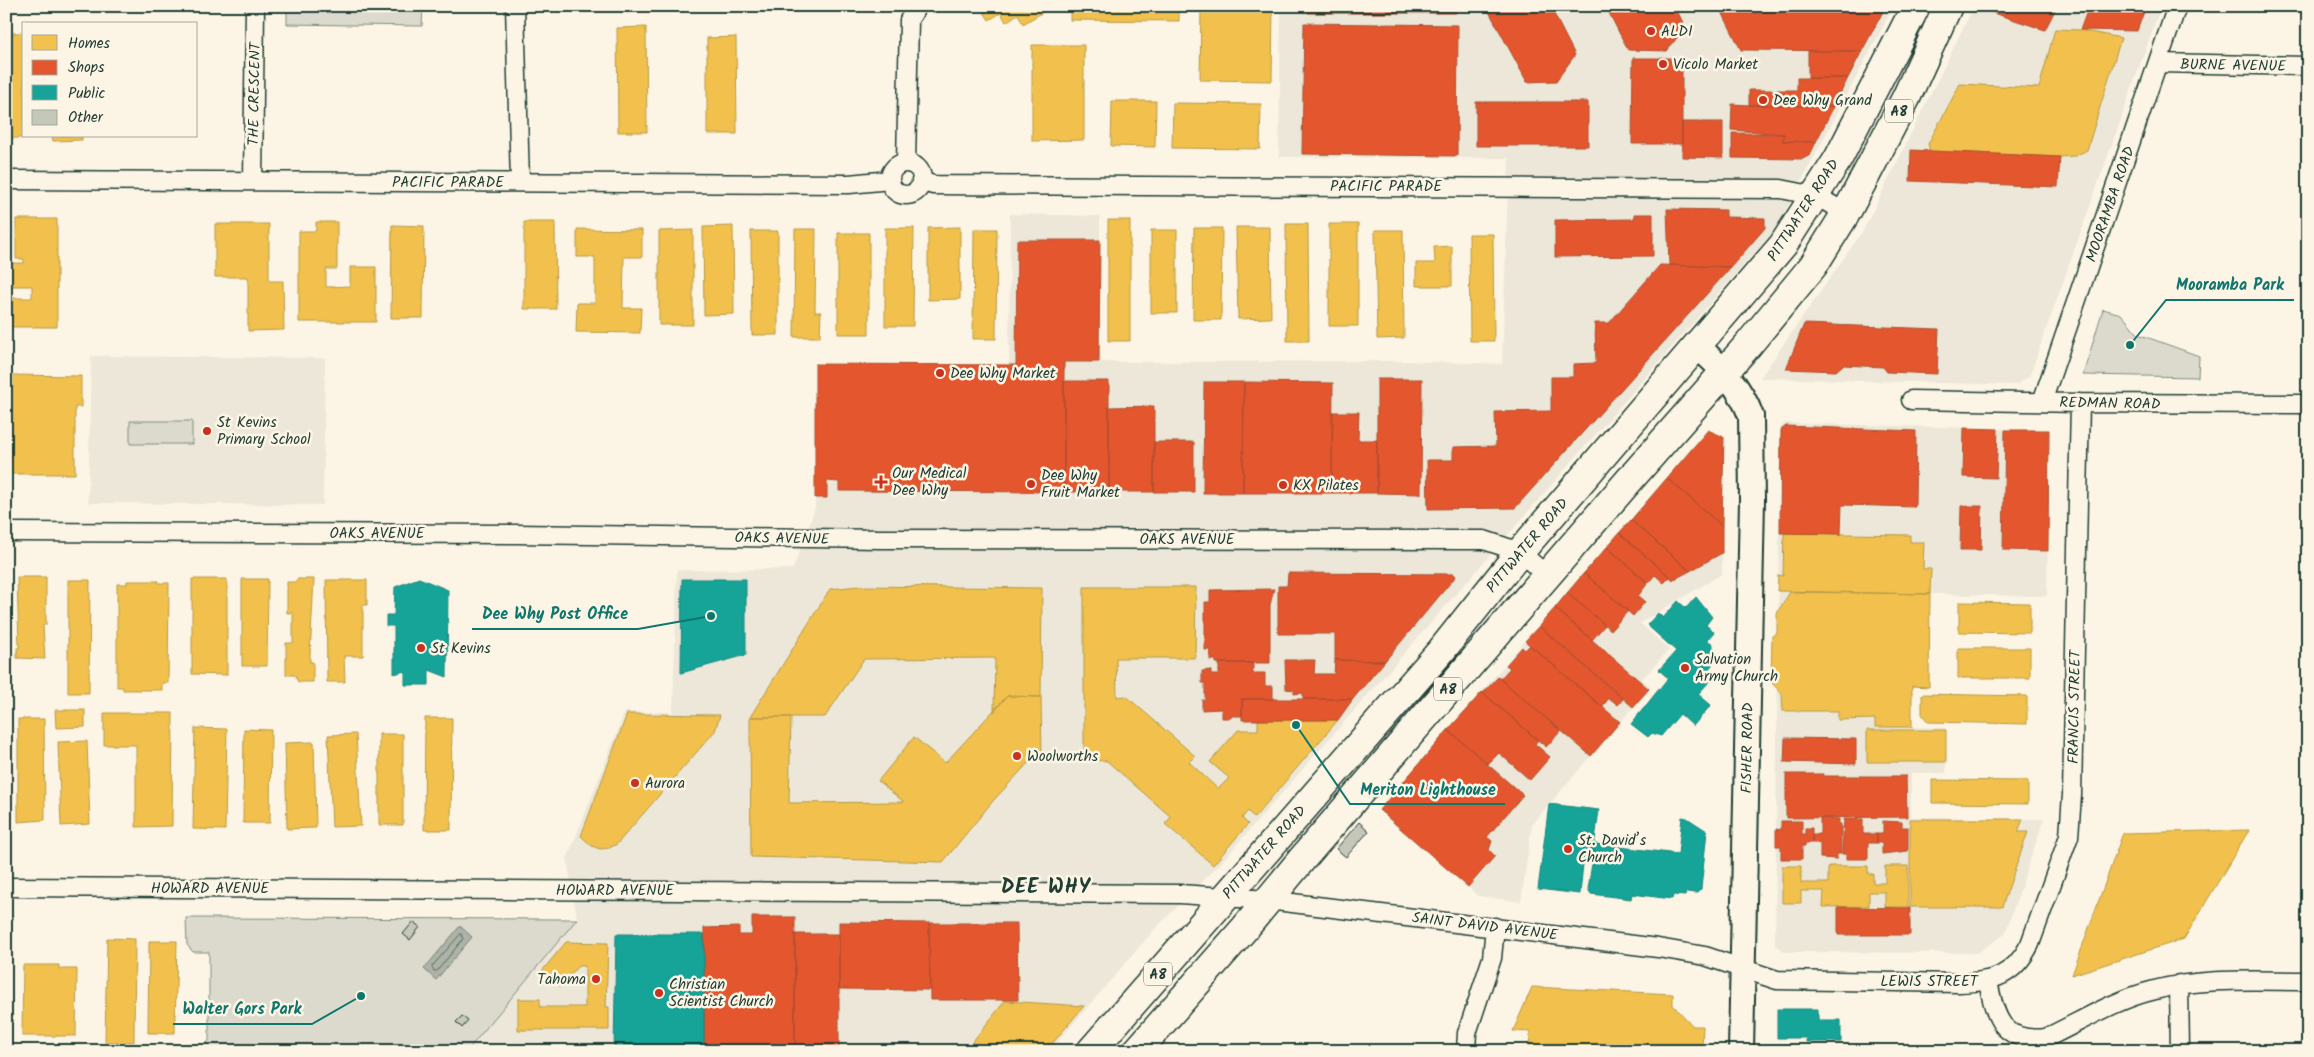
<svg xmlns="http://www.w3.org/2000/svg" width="2314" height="1057" font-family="Kalam,sans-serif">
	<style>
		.built { fill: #ece7d8 }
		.green { fill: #dcdacc; stroke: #7e8c80 }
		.water { fill: #aeb3a7; stroke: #758479 }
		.homes { fill: #f2c14e; stroke: #b39946 }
		.shops { fill: #e4572e; stroke: #a94f30 }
		.public { fill: #17a398; stroke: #19847a }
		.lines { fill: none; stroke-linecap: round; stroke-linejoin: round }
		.shore { stroke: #586c62; stroke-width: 1 }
		.building { fill: #c5c7b9; stroke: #1f3d34 }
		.street-casing { stroke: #1f3d34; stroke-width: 21 }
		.secondary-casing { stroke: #1f3d34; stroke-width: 28 }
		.highway-casing { stroke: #1f3d34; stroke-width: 31 }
		.street { stroke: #fcf5e5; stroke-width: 18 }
		.secondary { stroke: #fcf5e5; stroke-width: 24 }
		.highway { stroke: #fcf5e5; stroke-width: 28 }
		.poi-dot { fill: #c8321e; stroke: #fcf5e5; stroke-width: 2 }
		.labels { text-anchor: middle; stroke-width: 5; stroke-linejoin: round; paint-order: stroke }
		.shield { fill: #fcf5e5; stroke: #617469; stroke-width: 1 }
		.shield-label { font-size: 14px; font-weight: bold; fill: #1f3d34 }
		.poi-label { font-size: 15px; fill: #1f3d34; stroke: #fcf5e5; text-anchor: start }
		.street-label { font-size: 15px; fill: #1f3d34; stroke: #fcf5e5 }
		.district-label { font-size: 20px; font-weight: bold; letter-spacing: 1px; fill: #1f3d34; stroke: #fcf5e5 }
		.leader { fill: none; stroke: #0f766e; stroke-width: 2 }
		.callout-dot { fill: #0f766e; stroke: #fcf5e5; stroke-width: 2 }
		.callout-label { font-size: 16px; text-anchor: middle; font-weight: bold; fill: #0f766e; stroke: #fcf5e5; stroke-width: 5; stroke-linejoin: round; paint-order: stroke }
	</style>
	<rect width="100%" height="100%" fill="#fcf5e5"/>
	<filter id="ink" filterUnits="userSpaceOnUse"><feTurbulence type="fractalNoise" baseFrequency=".02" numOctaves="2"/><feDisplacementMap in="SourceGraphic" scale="10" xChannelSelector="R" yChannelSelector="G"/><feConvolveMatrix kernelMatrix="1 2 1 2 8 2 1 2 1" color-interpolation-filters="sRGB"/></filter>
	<g filter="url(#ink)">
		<path class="built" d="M1281,6H1894L1777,227L1219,865L1153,931L1050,1051H467L577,919L567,859L625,712H673L677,570L793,569L815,508V364H1009L1010,214L1100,216V362L1401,361L1502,364L1509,158L1279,157Z
			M1974,6H2161L2030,375L2017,385L1760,378L1863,231Z
			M91,356L325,358L323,505L88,503Z
			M1785,423L2049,430L2047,596L1930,594L1929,687H1912V727L1946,728V773H1911V817L2044,819L2005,934L1977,953L1785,952L1775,945L1780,428Z
			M1708,430L1724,437L1722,574L1640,623L1669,650L1642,679L1651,687L1532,824L1521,902L1478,896L1379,810Z"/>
		<path class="green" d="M287,6H423L422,26L287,24Z
			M2103,309L2121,314L2138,334L2199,356L2198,377L2083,375Z
			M130,421H192V444H130Z
			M186,918L577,919L467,1051H196L209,1041V952H193L187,945Z"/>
		<path class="water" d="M460,926L472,937L436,980L424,969Z"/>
		<path class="homes" d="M980,6H1043L1045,11L1023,24L1018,14L1006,22L1001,13L989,20Z
			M1070,6H1179V21L1070,20Z
			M1201,6H1273L1272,81L1200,80Z
			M646,27L647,132H618L617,28Z
			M2055,29L2080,30L2121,38L2087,150L2075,156L2060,157L1930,151L1928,144L1960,84L2039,88Z
			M6,33H24V136L34,138H6Z
			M736,37L737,134H707V38Z
			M1032,45H1084V140L1032,141Z
			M1112,101H1156L1155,147L1111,146Z
			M1173,103L1261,104L1260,149L1172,148Z
			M52,136H82V140L53,141Z
			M16,219H57V327H6V298H32V286H6V263H24V259H16Z
			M1108,220H1130V341H1108Z
			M316,222H337V269H326V287L350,286V267H376V322H299V231H316Z
			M524,222H555L556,309H524Z
			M215,224H269V281H283L284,330L248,331V277H215Z
			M1286,224H1308L1309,341H1287Z
			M1329,224H1358V326H1329Z
			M392,225L424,226L423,318H391Z
			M733,226L734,314L704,315L703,227Z
			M960,227V299L928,300V228Z
			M1236,227H1270L1271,318L1238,319Z
			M885,228H914L913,326H885Z
			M1194,228H1222L1221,320H1193Z
			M577,229L642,230V257H624L623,308H641L640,333L576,332L577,303H595V257H577Z
			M795,229H816L815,312H821L820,337H794Z
			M974,229H997L996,339H973Z
			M693,230V325H659V231Z
			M1151,230H1177V313H1151Z
			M1375,230H1403L1404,338L1377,339Z
			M751,231H778V335H752Z
			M838,233H869V334H838Z
			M1469,234H1493L1494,341H1470Z
			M1452,246V286H1416V263H1435L1434,247Z
			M9,375L81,376V407H75V474H8Z
			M1784,533L1910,535V542H1924L1923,569H1931L1930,594L1777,591L1778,575L1783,576Z
			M17,577H46V625H43L45,659L17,658V648H19Z
			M192,579H227V675L192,674Z
			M242,579H268L267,666H242Z
			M297,579H314L310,655V662H313V682H298L295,675H286V643H293V613H287V582H295Z
			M68,580H90L89,693H68Z
			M326,580H367V605H363V656H344L345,682H327Z
			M127,581H159L158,583H169L168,683H162V690H123V687H117V584H127Z
			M858,586L1042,588L1041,697L1007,696L994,712L995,658L864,659L825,717H750L830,589Z
			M1084,587H1196L1195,658H1116L1117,697L1126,696L1195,756L1189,762L1218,789L1229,778L1210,762L1238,730H1258V720H1338L1254,818L1248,811L1242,818L1248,824L1213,865L1165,824L1171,817L1107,761L1084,760Z
			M1790,592L1930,594L1929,687L1912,686V727H1875V719L1838,720V711H1783L1782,694L1771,682L1772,636L1777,633V613Z
			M1959,602L2030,603V633L1959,632Z
			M1958,648H2030V678H1958Z
			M1922,694L2027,696V724L1928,722L1922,714Z
			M1007,696L1041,697L1042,759H1032L992,802L943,862L751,857L750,717H791L789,803L904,802L878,781L914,737L945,763Z
			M55,710H85V727L56,728Z
			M104,713H173L172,826L136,827V745H104Z
			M627,714L720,715L715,731L617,844L609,848L600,849L592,846L581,836Z
			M425,718H452L451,830H424Z
			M18,719H44L45,820L18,822Z
			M195,728L227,729L225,830L193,829Z
			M244,729L271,730L270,823H243Z
			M1867,730H1946V762H1867Z
			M356,734L361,826L332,827L328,735Z
			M379,734H403V825H379Z
			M87,741L90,824L61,826L58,742Z
			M314,742L316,828L287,829L285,743Z
			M1932,780L2028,781V804L1932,803Z
			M1910,819H2023L2018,832H2028L2002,907H1910Z
			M2249,830L2184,939L2072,975L2123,833Z
			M1782,866H1801V883H1828V866H1868V874H1873V883H1885V866H1908V907H1885V892H1869V906L1823,907L1824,891H1801V903H1782Z
			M107,938L135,939L134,1042H105Z
			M149,941H177L175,1033H148Z
			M566,942L608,943L606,1007H609V1030H518V999H540V1007H585V966H578L560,987L542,971Z
			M23,965H59V969H77L76,1036H22Z
			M1532,987L1673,994V1005L1693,1026H1703L1702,1051H1529L1530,1032L1513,1031Z
			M1005,1001L1084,1006L1046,1051H965Z"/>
		<path class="shops" d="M1308,6H1456V13H1308Z
			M1486,6H1550L1575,55L1556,81L1527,82Z
			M1675,6L1685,27L1667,51L1628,50L1606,7Z
			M1719,6H1886L1862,51L1741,50Z
			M1987,6H2057L2045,30L1984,10Z
			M2089,6H2146L2137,31L2080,30Z
			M1304,23L1458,25L1457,156L1302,154Z
			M1808,51H1862L1848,78H1808Z
			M1633,58H1682V144H1632Z
			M1797,78H1848L1834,106L1749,105V90H1797Z
			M1476,102H1588V146H1476Z
			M1732,104L1749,105L1834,106L1816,142L1783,141L1784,134L1731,130Z
			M1682,122H1723V158L1682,157Z
			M1732,133L1784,134L1783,141L1816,142L1810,155L1803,159L1732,158Z
			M1911,150L2060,157L2058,187L1910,181Z
			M1667,209L1726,210V217L1765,218V228L1731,267L1669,265Z
			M1634,214H1653V256L1555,257V220L1634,219Z
			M1017,240H1100L1099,362H1064V492L839,491V482L827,481V498H815V364L1016,365Z
			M1660,265L1731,267L1515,508L1428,509L1427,460H1453V447L1496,446L1495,412L1551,411V377H1573V364L1596,363L1595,323H1609Z
			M1804,324L1939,329L1937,374L1887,372L1883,367L1843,365L1836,371L1786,369Z
			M1377,379H1422L1421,494L1377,493Z
			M1064,381H1109V492H1064Z
			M1204,382H1244L1243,493H1203Z
			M1244,382L1333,383L1332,493H1243Z
			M1154,406V492H1109V407Z
			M1332,412H1359L1358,440H1377V493H1332Z
			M1786,426L1916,431L1915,507L1842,505L1841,534L1780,533L1781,430Z
			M1964,428L1998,429L1996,478L1963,477Z
			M1708,430L1724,437L1722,526L1667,478Z
			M2005,430H2049L2048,551L2003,550Z
			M1154,442H1194V492H1154Z
			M1667,478L1722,526V553L1690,571L1631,520Z
			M1961,506H1982L1981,550H1960Z
			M1631,520L1690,571L1673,580L1670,577L1619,533Z
			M1619,533L1670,577L1664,583L1655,575L1648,583L1607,547Z
			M1607,547L1648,583L1638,596L1645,602L1633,616L1584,573Z
			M1288,573L1454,574L1456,576L1385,661L1335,660V634H1278V586H1287Z
			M1584,573L1628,611L1611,630L1567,593Z
			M1274,589L1270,605V663H1216V660H1210V650H1205V602H1210V590Z
			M1567,593L1605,625L1592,640L1555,608Z
			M1555,608L1649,689L1633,707L1539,626Z
			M1539,626L1623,699L1618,705L1609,698L1602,707L1525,641Z
			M1530,645L1620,722L1591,756L1500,679L1510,668L1506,665L1522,647L1525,650Z
			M1285,660H1315L1314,674H1334L1335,660L1385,661L1353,699H1303V693L1294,694V690L1286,689Z
			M1219,663H1253V673H1265V686H1273V699H1242V716H1231V718H1222V709L1202,710V700H1205V683H1202V671L1211,670V675H1219Z
			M1498,677L1561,731L1546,747L1483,693Z
			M1482,692L1538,740L1535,744L1550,757L1530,780L1499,753L1488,764L1448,730Z
			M1242,699H1353L1338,720H1242Z
			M1448,730L1523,795L1487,837L1492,841L1489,850L1495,856L1468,887L1379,810Z
			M1785,738L1856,739V764L1784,762Z
			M1786,774H1823V776H1906L1907,817L1786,818Z
			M1820,818L1839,819V824H1841V854H1837V859L1820,858V843H1812V834H1820Z
			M1844,819H1863V834H1877V843H1868V859H1846V854H1842Z
			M1781,821H1802V834H1805V828H1812V843H1805V846H1802V859H1781V846H1776V829L1781,830Z
			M1883,821L1902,822V827H1908V851L1882,854V843H1877V834H1883Z
			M1838,907L1910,908V935H1838Z
			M752,917H795V1051H704V928L739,927V935H752Z
			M839,922L929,923L930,990L839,989Z
			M929,923H1017L1018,1000H930Z
			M795,934H839V1051H795Z"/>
		<path class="public" d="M419,578L448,590L447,677L429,670V685H405V671L394,674V626H386V615H394L395,587Z
			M682,579H746V655L681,673Z
			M1696,597L1712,617L1706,625L1714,632L1707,640L1713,644L1712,665L1704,675L1710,681L1698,694L1711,705L1693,726L1680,714L1661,736L1652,733L1648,737L1631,724L1668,678L1659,670L1676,651L1647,625L1658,613L1663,618L1678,601L1686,608Z
			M1549,804L1599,810L1593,855L1584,854L1580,894L1538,889Z
			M1682,817L1687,818L1707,831L1701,889L1697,893L1686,892L1685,896L1673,895L1672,899L1632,894L1631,899L1591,894L1588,889L1595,844L1678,854Z
			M616,934H704V1051H614Z
			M1777,1009H1818V1020H1841V1042H1806V1038H1777Z"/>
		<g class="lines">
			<path class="shore" d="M461,934L463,939L437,971H434L432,967Z"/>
		</g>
		<path class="building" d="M1359,822L1369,831L1346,857L1336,849Z
			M413,922L420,927L410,940L403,934Z
			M462,1016L468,1021L462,1028L456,1022Z"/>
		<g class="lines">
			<g class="street-casing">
				<path id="street" d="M515,6L520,182
					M2158,63L2308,66
					M906,163L909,20L917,6
					M890 179a16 16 0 1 1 32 0a16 16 0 1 1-32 0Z
					M6,180L849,184L890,180
					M253,181L255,6
					M921,181L933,185L1781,189L1816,196L1846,213
					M1911,400L2080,403L2308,404
					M2042,402L2177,6
					M6,532L516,534L881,539L1484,540L1520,552L1547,576
					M6,887L1180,894L1268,900L1658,948L1705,956L1777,980L1959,983C1993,982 2014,976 2030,944L2069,836L2072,795L2080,403
					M1988,981C1995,1018 2002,1043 2046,1038C2080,1022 2115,1000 2151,991C2202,977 2256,981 2308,981
					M2179,984L2180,1051
					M1466,1051L1467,1033L1492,958L1495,927"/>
			</g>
			<g class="secondary-casing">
				<path id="secondary" d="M1697,346C1720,366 1740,386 1751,416L1752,500L1741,1051"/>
			</g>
			<g class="highway-casing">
				<path id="highway" d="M1091,1051L1441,651L1520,552L1783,245L1838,159L1916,6
					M1137,1051L1245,928L1303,858L1632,477L1748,345L1813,266L1846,213L1865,177L1906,98L1948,6"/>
			</g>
			<use href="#street" class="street"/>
			<use href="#secondary" class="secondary"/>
			<use href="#highway" class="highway"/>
		</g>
	</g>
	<g class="poi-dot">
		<circle cx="1651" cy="31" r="5"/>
		<circle cx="1663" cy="64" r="5"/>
		<circle cx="1763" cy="100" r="5"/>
		<circle cx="940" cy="373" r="5"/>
		<circle cx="207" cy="431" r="5"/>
		<path d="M878.5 474.5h5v5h5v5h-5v5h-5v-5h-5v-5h5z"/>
		<circle cx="1031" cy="484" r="5"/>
		<circle cx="1283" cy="485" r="5"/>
		<circle cx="421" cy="648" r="5"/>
		<circle cx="1685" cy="668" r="5"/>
		<circle cx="1017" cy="756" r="5"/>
		<circle cx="635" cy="783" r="5"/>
		<circle cx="1568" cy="849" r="5"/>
		<circle cx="596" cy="979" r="5"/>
		<circle cx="659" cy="993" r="5"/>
	</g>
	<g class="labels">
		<g class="shield">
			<rect x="1885" y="99.5" width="28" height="23" rx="4"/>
			<rect x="1434" y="677.5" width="28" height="23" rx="4"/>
			<rect x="1144" y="962.5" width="28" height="23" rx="4"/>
		</g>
		<g class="shield-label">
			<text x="1899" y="116">A8</text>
			<text x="1448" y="694">A8</text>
			<text x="1158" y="979">A8</text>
		</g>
		<g class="poi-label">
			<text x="1661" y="36">ALDI</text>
			<text x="1673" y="69">Vicolo Market</text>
			<text x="1773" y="105">Dee Why Grand</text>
			<text x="950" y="378">Dee Why Market</text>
			<text x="217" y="427">St Kevins<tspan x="217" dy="17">Primary School</tspan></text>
			<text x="892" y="478">Our Medical<tspan x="892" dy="17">Dee Why</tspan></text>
			<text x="1041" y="480">Dee Why<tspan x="1041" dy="17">Fruit Market</tspan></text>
			<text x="1293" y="490">KX Pilates</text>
			<text x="431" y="653">St Kevins</text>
			<text x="1695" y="664">Salvation<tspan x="1695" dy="17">Army Church</tspan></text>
			<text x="1027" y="761">Woolworths</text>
			<text x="645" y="788">Aurora</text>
			<text x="1578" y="845">St. David’s<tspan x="1578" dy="17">Church</tspan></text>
			<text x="586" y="984" text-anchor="end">Tahoma</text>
			<text x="669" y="989">Christian<tspan x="669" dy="17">Scientist Church</tspan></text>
		</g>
		<g class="street-label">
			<text transform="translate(2233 65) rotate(1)" y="5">BURNE AVENUE</text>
			<text transform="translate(254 94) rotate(-89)" y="5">THE CRESCENT</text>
			<text x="448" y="187">PACIFIC PARADE</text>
			<text x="1386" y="191">PACIFIC PARADE</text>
			<text transform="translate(2110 204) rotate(-71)" y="5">MOORAMBA ROAD</text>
			<text transform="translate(1803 210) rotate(-57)" y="5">PITTWATER ROAD</text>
			<text transform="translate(2110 403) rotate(1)" y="5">REDMAN ROAD</text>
			<text x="377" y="538">OAKS AVENUE</text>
			<text transform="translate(782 538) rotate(1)" y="5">OAKS AVENUE</text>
			<text x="1187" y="544">OAKS AVENUE</text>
			<text transform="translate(1527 545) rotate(-50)" y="5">PITTWATER ROAD</text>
			<text transform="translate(2074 707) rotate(-89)" y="5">FRANCIS STREET</text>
			<text transform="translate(1747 748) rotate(-89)" y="5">FISHER ROAD</text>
			<text transform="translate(1264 852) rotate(-49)" y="5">PITTWATER ROAD</text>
			<text x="210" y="893">HOWARD AVENUE</text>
			<text x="615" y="895">HOWARD AVENUE</text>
			<text transform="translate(1485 926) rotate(7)" y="5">SAINT DAVID AVENUE</text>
			<text x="1929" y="986">LEWIS STREET</text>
		</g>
		<g class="district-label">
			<text x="1046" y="893">DEE WHY</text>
		</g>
	</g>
	<path class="leader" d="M2130 345L2166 300H2294M711 616L638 629H472M1296 725L1350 804H1505M361 996L312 1024H173"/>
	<g class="callout-dot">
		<circle cx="2130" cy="345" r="5"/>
		<circle cx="711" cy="616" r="5"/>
		<circle cx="1296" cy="725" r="5"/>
		<circle cx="361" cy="996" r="5"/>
	</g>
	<g class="callout-label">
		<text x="2230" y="290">Mooramba Park</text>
		<text x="555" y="619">Dee Why Post Office</text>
		<text x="1428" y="795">Meriton Lighthouse</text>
		<text x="242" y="1014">Walter Gors Park</text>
	</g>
	<rect width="2314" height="1057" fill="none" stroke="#fcf5e5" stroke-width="25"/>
	<rect x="12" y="12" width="2289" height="1032" fill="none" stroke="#1f3d34" stroke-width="2" filter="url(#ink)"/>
	<rect x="22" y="22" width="175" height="115" fill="#fcf5e5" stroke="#a4ab9e"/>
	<rect x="32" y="35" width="25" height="15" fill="#f2c14e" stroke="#a4ab9e"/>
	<text x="68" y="48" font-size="15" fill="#1f3d34">Homes</text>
	<rect x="32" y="60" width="25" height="15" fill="#e4572e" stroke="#a4ab9e"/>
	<text x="68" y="72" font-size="15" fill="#1f3d34">Shops</text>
	<rect x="32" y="85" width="25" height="15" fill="#17a398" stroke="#a4ab9e"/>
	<text x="68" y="98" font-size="15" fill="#1f3d34">Public</text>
	<rect x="32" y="110" width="25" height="15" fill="#c5c7b9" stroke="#a4ab9e"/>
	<text x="68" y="122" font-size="15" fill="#1f3d34">Other</text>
</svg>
